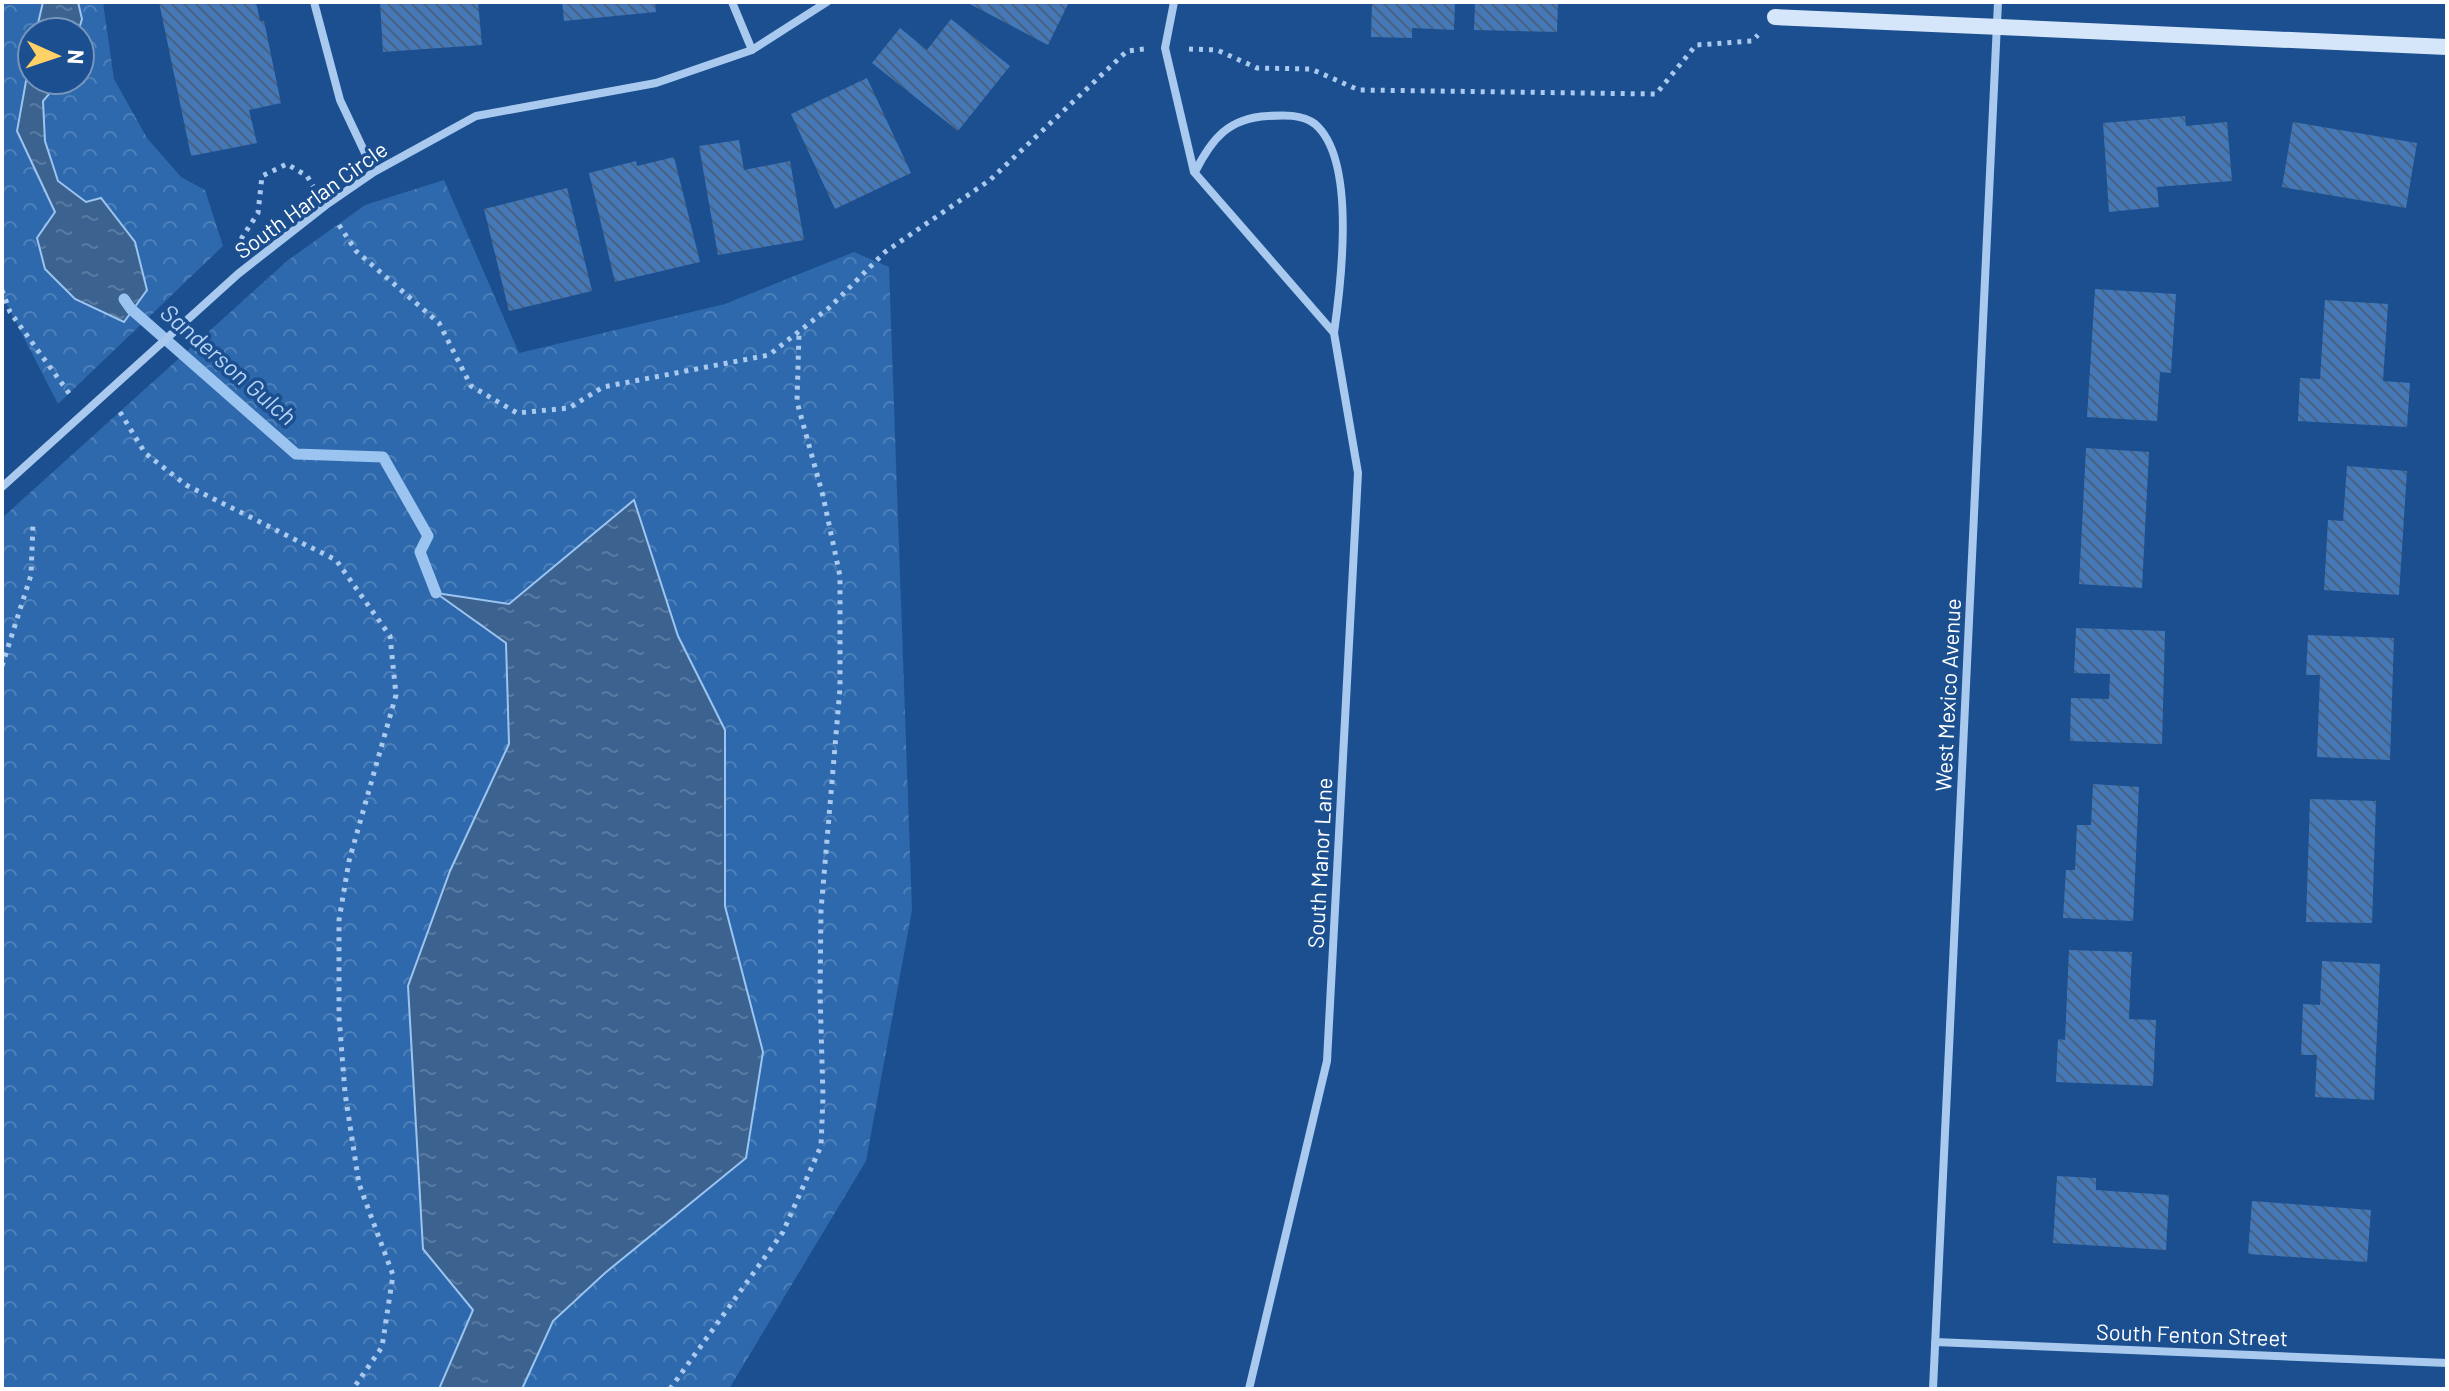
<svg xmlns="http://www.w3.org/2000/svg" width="2449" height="1391" font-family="Barlow,sans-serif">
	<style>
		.park { fill: url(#park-crowns); fill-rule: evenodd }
		.water { fill: url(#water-ripples); stroke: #9cc4f0; stroke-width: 2 }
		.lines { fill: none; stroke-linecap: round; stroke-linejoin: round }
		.stream { stroke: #9cc4f0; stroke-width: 11 }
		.building { fill: url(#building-back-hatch) }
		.path { stroke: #a9c9ee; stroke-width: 5; stroke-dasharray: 4 6; stroke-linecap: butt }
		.street { stroke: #a9c9ee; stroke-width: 8 }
		.secondary { stroke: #d6e6fa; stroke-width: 16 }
		.labels { text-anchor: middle; stroke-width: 7; stroke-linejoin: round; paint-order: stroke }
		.street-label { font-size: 22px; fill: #fff; stroke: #1b4f8f }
		.water-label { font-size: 24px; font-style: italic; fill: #b5d3f5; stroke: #1b4f8f }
	</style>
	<defs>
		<pattern id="park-crowns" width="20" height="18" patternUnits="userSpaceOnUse" patternTransform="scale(2)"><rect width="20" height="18" fill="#2e69ad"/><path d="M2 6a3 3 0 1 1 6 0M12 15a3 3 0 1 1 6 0" fill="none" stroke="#4d80b9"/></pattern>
		<pattern id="water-ripples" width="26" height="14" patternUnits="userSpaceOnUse" patternTransform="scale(2)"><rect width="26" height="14" fill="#3c6290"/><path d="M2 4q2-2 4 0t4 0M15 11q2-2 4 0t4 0" fill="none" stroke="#597aa1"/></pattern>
		<pattern id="building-back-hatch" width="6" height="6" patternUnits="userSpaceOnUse" patternTransform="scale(2)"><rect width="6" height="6" fill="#4478b7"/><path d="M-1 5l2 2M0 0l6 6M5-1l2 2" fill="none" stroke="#486282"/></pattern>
	</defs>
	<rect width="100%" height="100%" fill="#1b4f8f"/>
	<path class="park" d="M2,2H103L114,79L147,138L181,177L205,190L223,246L58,404L2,295ZM32,32H80V80H32Z
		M444,180L519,353L725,304L854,252L889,267L912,910L866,1161L729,1389H2V518L287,261L365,205Z"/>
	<path class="water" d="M43,2H78L82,19L78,32H36Z
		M32,48V80H61L43,101L45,141L58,181L86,202L101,198L135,242L147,290L124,322L75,299L45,269L37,238L55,212L17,131Z
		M634,500L678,636L725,730V906L763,1052L746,1158L605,1273L553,1321L522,1389H439L473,1310L423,1249L408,986L450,871L509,744L506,643L436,593L509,604Z"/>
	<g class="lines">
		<path class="stream" d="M124,299L131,309L296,454L383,457L428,536L420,552L436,593"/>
	</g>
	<path class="building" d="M159,2H256L260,21H264L281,103L249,110L257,143L191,156Z
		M380,2H478L482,45L383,52Z
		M562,2H655L656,12L564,21Z
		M966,2H1069L1048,45Z
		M1372,2H1455L1454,30L1412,28V38L1371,37Z
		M1475,2H1558L1557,32L1474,30Z
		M951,19L1010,66L958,131L872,63L900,28L927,50Z
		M867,78L911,173L835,209L791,114Z
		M2185,116L2186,126L2227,122L2232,181L2157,187L2159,207L2109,212L2103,123Z
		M2293,122L2417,143L2406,208L2282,187Z
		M739,140L744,170L790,161L804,240L718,255L699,146Z
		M674,157L700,262L615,282L589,173L636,161L637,166Z
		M567,188L592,291L509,311L484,209Z
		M2095,289L2176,294L2171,373L2160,372L2157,421L2087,417Z
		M2325,300L2388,304L2383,381L2410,383L2407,427L2298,421L2300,378L2320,379Z
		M2086,448L2149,452L2142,588L2079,584Z
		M2347,466L2407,471L2399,595L2324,590L2328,520L2343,521Z
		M2076,628L2165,631L2162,744L2070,741L2071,698L2109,699L2110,674L2074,673Z
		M2308,635L2394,638L2390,760L2317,757L2320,675H2306Z
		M2093,784L2139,787L2133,921L2063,918L2066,870H2075L2077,825H2091Z
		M2310,799L2376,801L2372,923L2306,922Z
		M2069,950L2132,952L2129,1019L2156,1020L2153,1086L2056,1082L2058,1039L2065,1040Z
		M2322,961L2380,964L2374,1100L2315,1097L2317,1055H2301L2303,1004L2320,1005Z
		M2057,1176L2096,1178V1190L2169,1195L2166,1250L2053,1243Z
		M2252,1201L2371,1210L2367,1262L2248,1254Z"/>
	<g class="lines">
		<path class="path" d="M1189,49L1217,50L1257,68L1311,69L1359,90L1656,94L1696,45L1752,41L1758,35
			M339,225L356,251L439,323L471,386L517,413L569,408L603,387L769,355L830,307L885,252L990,180L1127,51L1144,49
			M241,239L258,213L262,176L287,164L307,176L313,186
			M2,290L10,312L71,396
			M120,412L145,453L186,485L336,560L390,636L396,695L349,861L339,920V1017L345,1093L359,1184L393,1275L382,1347L353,1389
			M2,666L31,575L33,524
			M670,1389L783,1232L821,1146L823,1097L820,992L821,910L840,688V576L823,496L797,402L799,333"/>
		<path class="street" d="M314,2L340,100L374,172
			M732,2L752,50
			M1174,2L1165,48L1194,172L1334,333L1358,473L1327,1061L1249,1389
			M1195,172C1212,138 1229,118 1268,116C1283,115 1302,114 1315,124C1357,160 1341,284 1334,333
			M2,487L238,274L326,205L374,172L476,116L656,83L752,50L827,2
			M1935,1342L2447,1363
			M1933,1389L1998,2"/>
		<path class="secondary" d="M1775,17L2447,47"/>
	</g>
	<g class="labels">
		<g class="street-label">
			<text transform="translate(311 200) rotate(-36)" y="8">South Harlan Circle</text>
			<text transform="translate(1948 695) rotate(-87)" y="8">West Mexico Avenue</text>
			<text transform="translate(1320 863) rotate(-87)" y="8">South Manor Lane</text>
			<text transform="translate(2192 1335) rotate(2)" y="8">South Fenton Street</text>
		</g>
		<g class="water-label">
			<text transform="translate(228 365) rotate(41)" y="8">Sanderson Gulch</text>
		</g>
	</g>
	<rect width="2449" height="1391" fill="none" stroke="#ffffff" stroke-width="8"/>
	<g transform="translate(56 56) rotate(93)"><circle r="38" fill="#1b4f8f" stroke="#7695bc" stroke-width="2"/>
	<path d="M0-6L14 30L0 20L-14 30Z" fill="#ffd166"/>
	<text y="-12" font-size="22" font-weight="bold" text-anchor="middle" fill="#ffffff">N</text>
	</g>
</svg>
